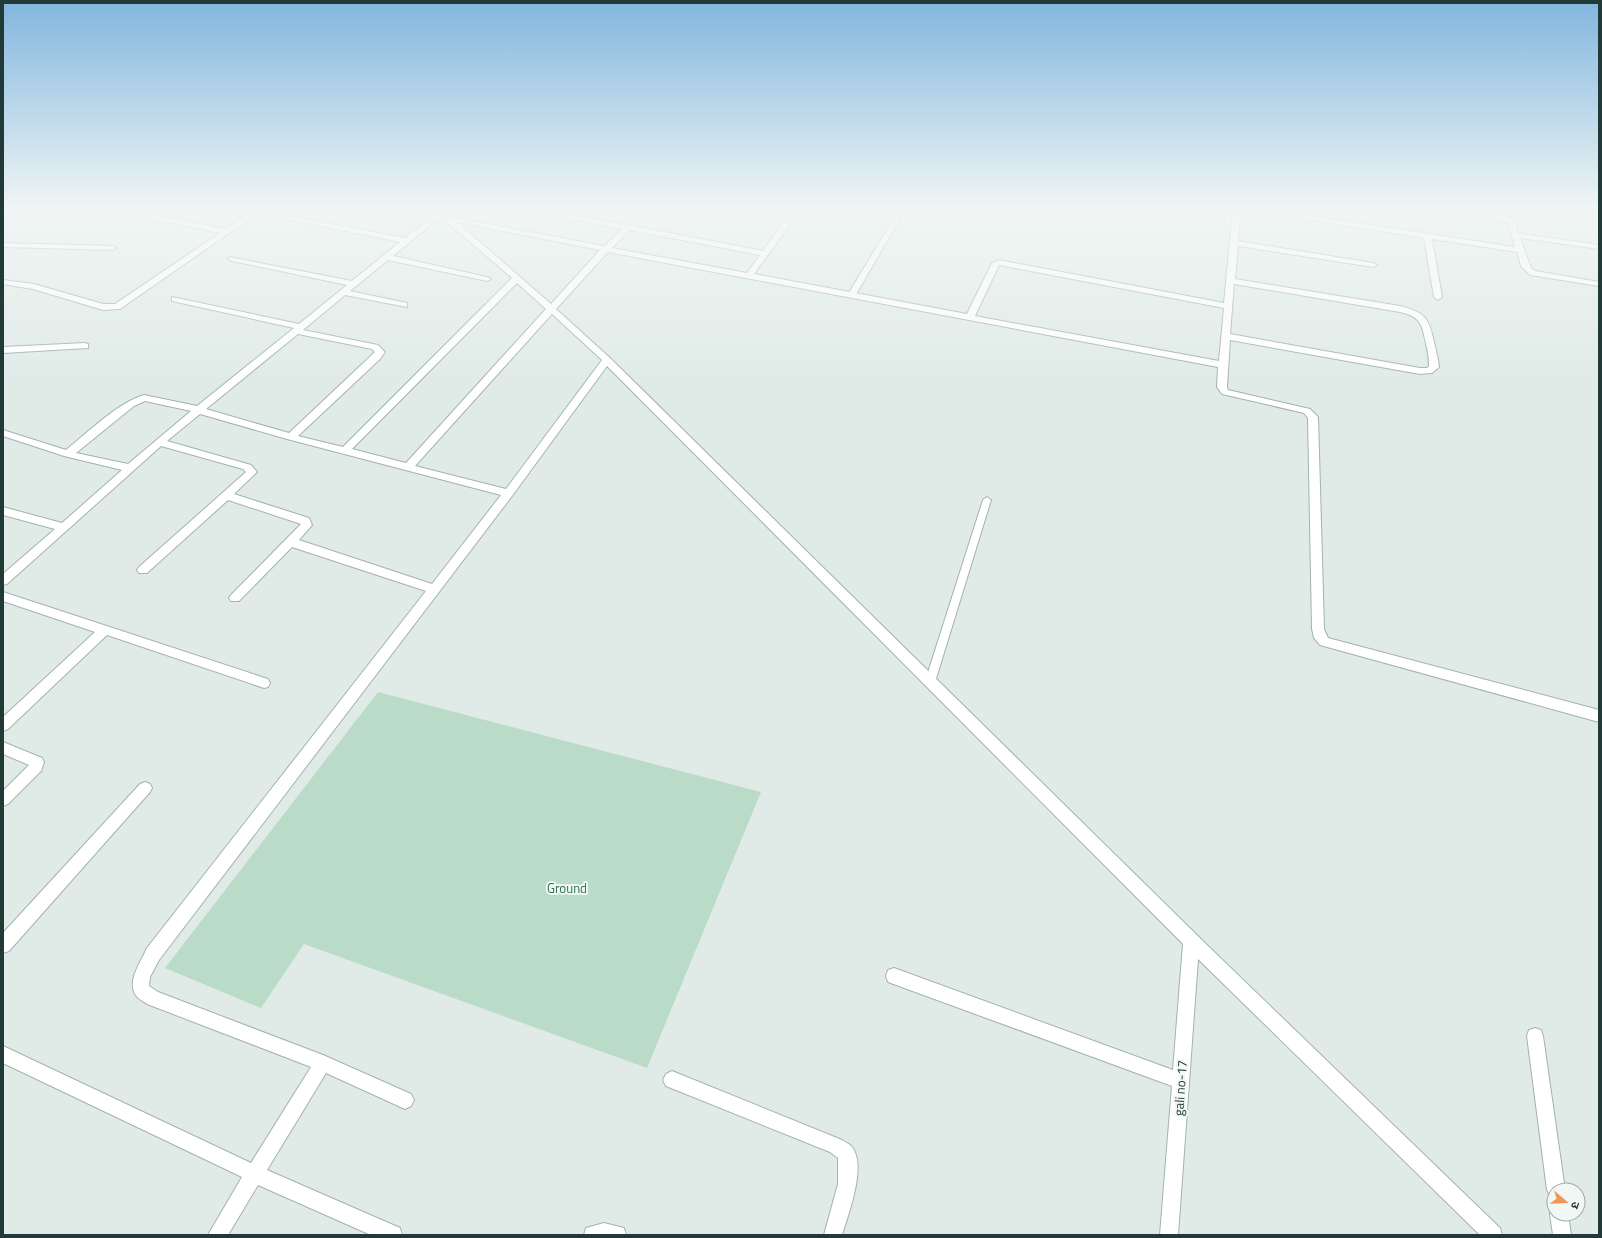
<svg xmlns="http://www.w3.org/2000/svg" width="1602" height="1238" font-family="'Titillium Web','Noto Sans Devanagari',sans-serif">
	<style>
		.green { fill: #b9dbc8 }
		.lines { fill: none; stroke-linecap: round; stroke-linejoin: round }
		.lane-casing { stroke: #a3b2b0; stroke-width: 2 }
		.street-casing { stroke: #a3b2b0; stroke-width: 2 }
		.lane { fill: #fff; fill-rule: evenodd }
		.street { fill: #fff; fill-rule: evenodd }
		.labels { text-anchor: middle; stroke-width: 4; stroke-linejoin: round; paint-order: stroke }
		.near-park-label { font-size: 13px; fill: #2c7052; stroke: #f0f7f5 }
		.near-street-label { font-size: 13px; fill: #213a38; stroke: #f0f7f5 }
	</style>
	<rect width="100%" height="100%" fill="#e0ebe8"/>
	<path class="green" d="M378,692L761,792L647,1068L304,944L261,1008L165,968Z"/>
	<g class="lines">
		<g class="lane-casing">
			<path id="lane" d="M901,210L904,212L855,296L849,297L847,296L898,212Z
				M987,497L991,500L935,682L934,685L930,686L926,685L925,682L983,500Z"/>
		</g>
		<g class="street-casing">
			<path id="street" d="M103,208H118L225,229L256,208H265L120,309L103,310L33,289L3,284V280L34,284L103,304H115L220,233L107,210Z
				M432,208H440L450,217L604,246L622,229L564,218V214L628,225L763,251L787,217H790L794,219L754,274L967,314L992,263L999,260L1224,303L1233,208H1259L1515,247L1508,223L1494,218L1445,210L1441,208C1466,208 1491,211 1514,220L1518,233L1599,245V249L1520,238L1531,268L1535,271L1599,282V286L1530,275L1521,266L1517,252L1432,239L1442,297L1438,300L1434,297L1424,238L1241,209L1238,241L1373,263L1377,265L1373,267L1238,246L1235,279L1400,306C1424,312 1429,317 1434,342C1436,350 1438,358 1439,367L1432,373L1420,374L1230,340L1227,387L1228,390L1310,409L1318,417L1324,629L1328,638L1599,710V722L1320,645L1314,638L1312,629L1308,418L1304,413L1222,394L1217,387L1218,367L608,252L556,309L610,358L1208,946L1500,1228L1502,1235H1480L1198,959L1178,1235H1160L1172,1086L888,982L886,976L888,970L894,968L1173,1070L1183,944L607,366L512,496L159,960L150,977L149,986L158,992L323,1055L411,1094L414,1100L411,1106L405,1109L326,1073L267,1170L400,1228L402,1235H371L258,1185L228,1235H208L242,1177L3,1063V1046L251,1163L311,1067L147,1004C143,1001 137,998 135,994C127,980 142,960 147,948L426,591L292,547L239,601H231L229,598L231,595L301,524L228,500L147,573H139L137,570L139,567L246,472L243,469L161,446L7,584L3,585V574L55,529L3,515V507L62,523L122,470L64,456L3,436V430L66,450C86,434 120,401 144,395L197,406L294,328L172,301V297L299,324L347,285L232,261L228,259L229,257L352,281L400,242L287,219H284V215L405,238L437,213ZM441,217L512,278L343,447L298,436L380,359L385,352L378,345L303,330L345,295L407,307V303L350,291L388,260L487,281L491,279L487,277L393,256ZM457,222L600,250L551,304ZM629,230L760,255L747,273L612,248ZM999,265L1224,308L1219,361L975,316ZM517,283L546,309L406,463L352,449ZM1234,284L1400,312C1421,317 1422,324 1426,344C1428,351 1429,358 1429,366L1427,368H1420L1230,334ZM552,314L602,360L506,489L415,466ZM298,334L372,349L375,352L289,433L206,409ZM145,401L191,411L128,464L76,453L134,406ZM200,414L287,439L501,495L432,584L299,540L312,525L309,518L234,494L257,472L251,465L167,441Z
				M1588,208H1599V211L1589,210Z
				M3,243L112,246L116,248L112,250L3,247Z
				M85,343L88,344V348L3,353V347Z
				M3,592L268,679L270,683L268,687L264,688L107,635L8,729L3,731V717L95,632L3,601Z
				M3,742L42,758L44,762L41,771L8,804L3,806V791L29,765L3,754Z
				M145,782L150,784L152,788L150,792L9,951L3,953V933L140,784Z
				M1535,1028L1541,1030L1543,1036L1565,1190H1554V1198L1550,1196L1547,1190L1527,1036L1529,1030Z
				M672,1071L842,1140C845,1142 850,1144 852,1147C867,1166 848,1215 842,1235H824L838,1184V1158L830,1152L666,1086L663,1080L666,1074Z
				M1552,1207H1554V1214H1568L1571,1235H1553L1550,1214Z
				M604,1223L624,1228L626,1235H584L586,1228Z"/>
		</g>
		<use href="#lane" class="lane"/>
		<use href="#street" class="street"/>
	</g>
	<linearGradient id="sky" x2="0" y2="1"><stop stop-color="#81b6de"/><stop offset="0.55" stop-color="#f1f6f5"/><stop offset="1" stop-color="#f1f6f5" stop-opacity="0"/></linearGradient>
	<rect width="1602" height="381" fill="url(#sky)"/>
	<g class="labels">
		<g class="near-park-label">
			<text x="567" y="893">Ground</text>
		</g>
		<g class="near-street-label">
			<text transform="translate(1180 1088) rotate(-86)" y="5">gali no-17</text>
		</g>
	</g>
	<rect width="1602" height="1238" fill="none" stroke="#213a38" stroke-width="8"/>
	<g transform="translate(1566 1202) rotate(109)"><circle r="19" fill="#f0f7f5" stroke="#9daba9"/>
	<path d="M0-3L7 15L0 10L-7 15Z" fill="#ef975a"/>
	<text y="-6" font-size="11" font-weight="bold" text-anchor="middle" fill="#213a38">उ</text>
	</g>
</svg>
